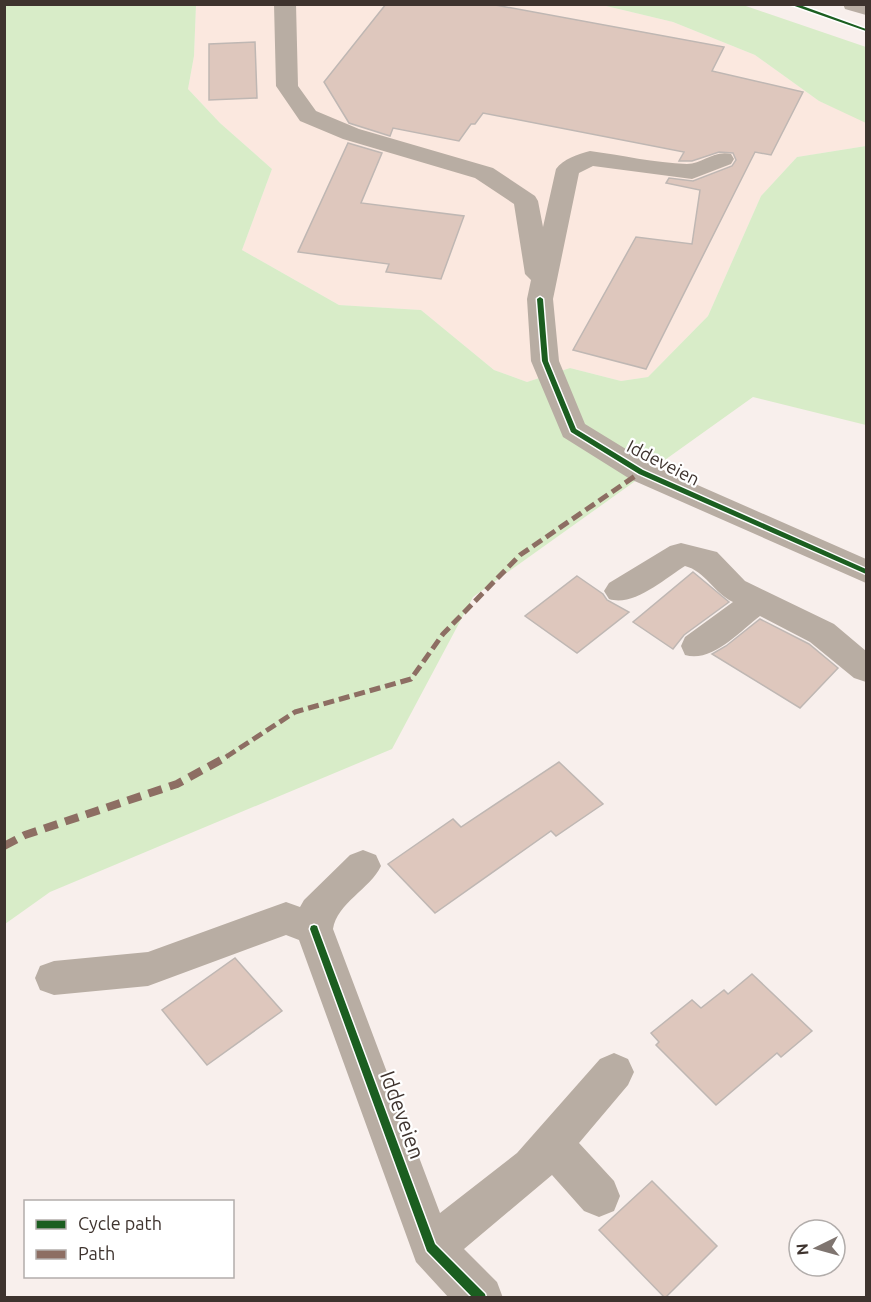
<svg xmlns="http://www.w3.org/2000/svg" width="871" height="1302" font-family="Ubuntu,sans-serif">
	<style>
		.built { fill: #fbe8df }
		.green { fill: #d8ecc8 }
		.building { fill: #dec7bd; stroke: #bfb7b3; stroke-width: 1.5 }
		.lines { fill: none; stroke-linecap: round; stroke-linejoin: round }
		.minor { fill: #b8ada3; fill-rule: evenodd }
		.quiet-far1 { stroke: #8d6e63; stroke-width: 5; stroke-dasharray: 11 5; stroke-linecap: butt }
		.quiet { stroke: #8d6e63; stroke-width: 8; stroke-dasharray: 14 8; stroke-linecap: butt }
		.cycleway-casing { stroke: #fff; stroke-width: 3 }
		.cycleway { fill: #1b5e20; fill-rule: evenodd }
		.labels { text-anchor: middle; stroke-width: 4.5; stroke-linejoin: round; paint-order: stroke }
		.street-label { font-size: 18px; fill: #3e332e; stroke: #fff }
		.near-street-label { font-size: 21px; fill: #3e332e; stroke: #fff }
	</style>
	<rect width="100%" height="100%" fill="#f8efec"/>
	<path class="built" d="M196,5H602L673,22L755,55L819,101L864,120L866,123V146L797,157L761,196L708,316L648,377L621,381L570,368L527,382L494,370L421,310L339,305L242,250L272,169L220,123L188,89L194,56Z"/>
	<path class="green" d="M5,5H196L194,56L188,89L220,123L272,169L242,250L339,305L421,310L494,370L527,382L570,368L621,381L648,377L708,316L761,196L797,157L866,146V425L753,397L473,597L392,749L50,892L5,924Z
		M602,5H743L866,47V123L819,101L755,55L673,22Z"/>
	<path class="building" d="M386,4H490L724,47L712,71L803,92L771,155L755,152L646,369L573,350L636,237L692,244L700,190L666,183L669,178L693,181L732,166L736,160L733,153L719,152L692,161H679L684,152L483,113L475,124H471L459,141L393,128L390,136L349,123L324,82Z
		M255,42L257,98L209,100V44Z
		M348,143L382,153L361,203L464,216L441,279L386,272L389,264L298,252Z
		M693,572L729,602L684,635L673,649L633,622Z
		M577,576L603,594L607,600L629,612L577,653L525,616Z
		M760,619L809,644L838,668L800,708L712,654L726,646Z
		M559,762L603,804L556,836L551,831L435,913L388,864L453,819L461,827Z
		M235,958L282,1011L207,1065L162,1010Z
		M752,974L812,1031L781,1057L777,1053L716,1105L656,1045L659,1042L651,1033L692,1000L701,1008L724,990L728,994Z
		M652,1181L717,1246L665,1298L599,1230Z"/>
	<g class="lines">
		<path class="minor" d="M274,4H296L298,86L316,111L359,129L493,168L535,196L538,201L543,227L556,169C563,159 578,154 590,151C621,155 655,163 687,164C703,164 713,150 731,154L734,159L731,164L692,179L593,166L579,173L553,299L559,361L585,424L652,465L866,559V583L630,479L563,437L531,361L527,299L531,280L525,274L514,204L475,178L343,139L300,121L276,86Z
			M843,4H866V15L845,9Z
			M681,543L717,552L745,581L834,624L866,651V682L854,678L810,642L760,616C739,632 712,663 685,655L681,646L685,637L733,602C714,593 705,571 685,566C664,579 634,607 609,599L604,591L609,583L670,546Z
			M363,850L376,855L381,866C370,889 337,903 333,929L440,1213L517,1153L600,1059L614,1053L628,1059L634,1072L628,1085L579,1143L614,1181L620,1196L614,1211L599,1217L584,1211L552,1175L464,1249L497,1282L503,1298H449L416,1262L299,940L286,935L148,986L54,995L40,990L35,978L40,966L54,961L148,952L286,902L300,907L304,900L350,855Z"/>
		<path class="quiet-far1" d="M226,757L295,712L411,679L443,634L520,555L641,472"/>
		<path class="quiet" d="M4,846L25,835L177,784L228,756"/>
		<g class="cycleway-casing">
			<path id="cycleway" d="M789,4H797L866,29V31Z
				M540,297L543,299L548,361L576,429L643,470L866,569V574L639,474L571,432L542,361L537,299Z
				M314,925L317,926L318,929L435,1244L485,1294L486,1298H473L427,1251L310,929L311,926Z"/>
		</g>
		<use href="#cycleway" class="cycleway"/>
	</g>
	<g class="labels">
		<g class="street-label">
			<text transform="translate(663 463) rotate(27)" y="6">Iddeveien</text>
		</g>
		<g class="near-street-label">
			<text transform="translate(402 1115) rotate(70)" y="7">Iddeveien</text>
		</g>
	</g>
	<rect width="871" height="1302" fill="none" stroke="#3e332e" stroke-width="12"/>
	<rect x="24" y="1200" width="210" height="78" fill="#ffffff" stroke="#b2adab" stroke-width="1.5"/>
	<rect x="36" y="1220" width="30" height="9" fill="#1b5e20" stroke="#b2adab" stroke-width="1.5"/>
	<text x="78" y="1230" font-size="18" fill="#3e332e">Cycle path</text>
	<rect x="36" y="1250" width="30" height="9" fill="#8d6e63" stroke="#b2adab" stroke-width="1.5"/>
	<text x="78" y="1260" font-size="18" fill="#3e332e">Path</text>
	<g transform="translate(817 1248) rotate(265)"><circle r="28" fill="#ffffff" stroke="#b2adab" stroke-width="1.5"/>
	<path d="M0-4.5L10 22L0 15L-10 22Z" fill="#7f7570"/>
	<text y="-9" font-size="16" font-weight="bold" text-anchor="middle" fill="#3e332e">N</text>
	</g>
</svg>
